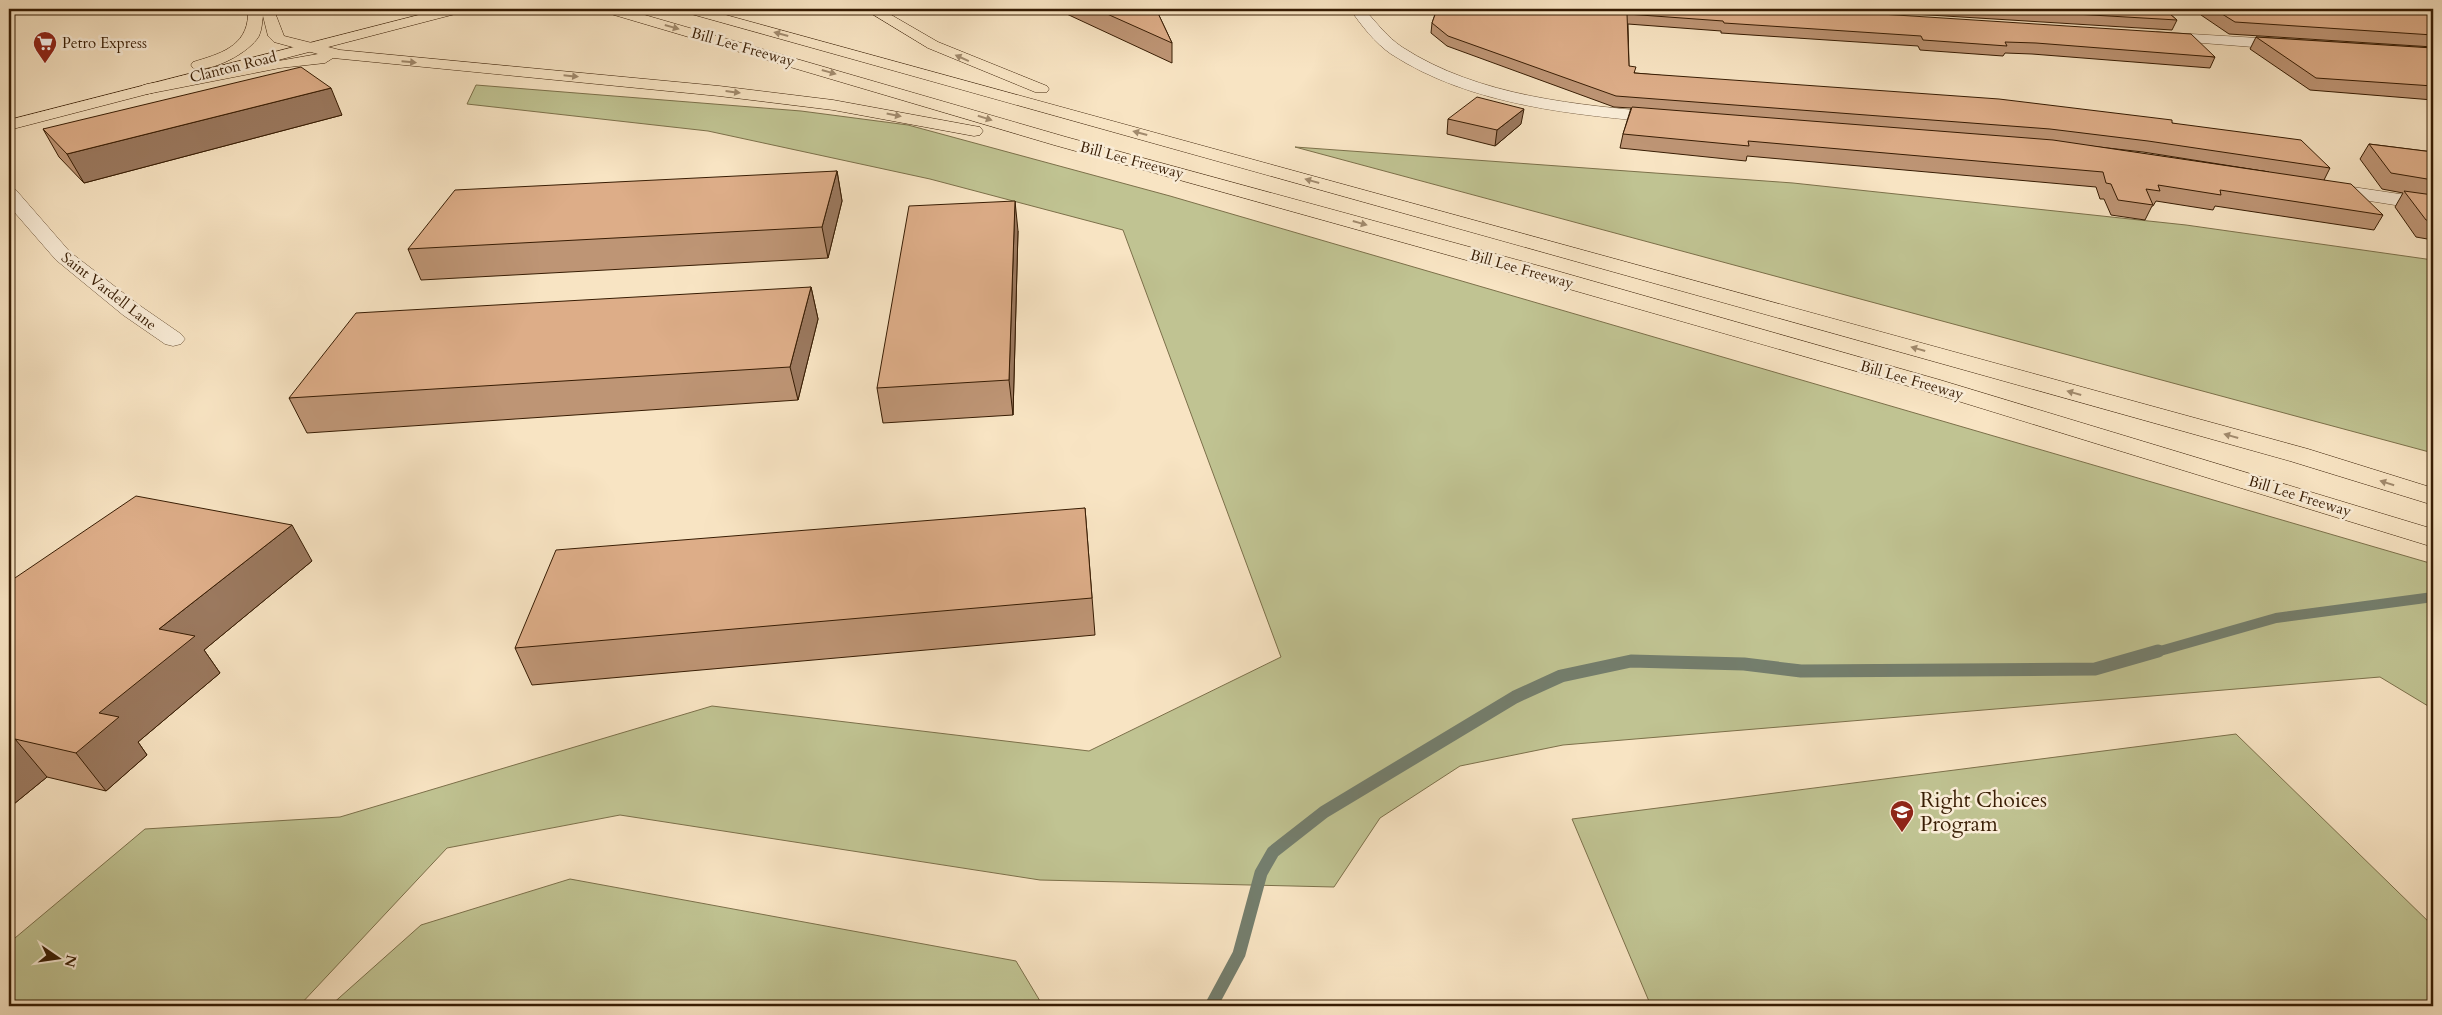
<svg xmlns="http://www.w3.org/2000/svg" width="2442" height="1015" font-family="Cardo,serif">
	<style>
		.green { fill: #c0c392; stroke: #7c704a }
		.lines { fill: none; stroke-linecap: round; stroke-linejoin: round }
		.stream-far1 { stroke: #747e6d; stroke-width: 10 }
		.stream { stroke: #747e6d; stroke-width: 13 }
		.minor-casing { stroke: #674e33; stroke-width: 1 }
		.major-casing { stroke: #371c03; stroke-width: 1 }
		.highway-casing { stroke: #371c03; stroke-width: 1 }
		.minor { fill: #faedd8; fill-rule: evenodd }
		.major { fill: #f8e4c3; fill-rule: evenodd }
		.highway { fill: #f8e4c3; fill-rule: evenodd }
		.wall { fill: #be9575; stroke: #371c03; fill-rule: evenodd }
		.shaded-wall { fill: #9b795f; stroke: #371c03 }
		.building { fill: #ddad88; stroke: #371c03 }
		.oneway { fill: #a18a6d }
		.labels { text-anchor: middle; stroke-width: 5; stroke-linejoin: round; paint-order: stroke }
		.far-poi-label { font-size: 15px; fill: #371c03; stroke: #faedd8; text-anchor: start }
		.far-street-label { font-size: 15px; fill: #371c03; stroke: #faedd8 }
		.near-poi-label { font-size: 21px; fill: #371c03; stroke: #faedd8; text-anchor: start }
	</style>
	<rect width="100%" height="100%" fill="#f8e4c3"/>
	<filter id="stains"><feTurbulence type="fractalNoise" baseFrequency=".004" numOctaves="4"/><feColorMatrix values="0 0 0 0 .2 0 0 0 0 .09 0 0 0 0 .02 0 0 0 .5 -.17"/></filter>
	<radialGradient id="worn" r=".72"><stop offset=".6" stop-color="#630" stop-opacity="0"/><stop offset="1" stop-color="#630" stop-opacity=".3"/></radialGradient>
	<path class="green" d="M476,85L801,111L908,125L1170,196L2433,564V709L2380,677L1563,745L1460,766L1380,818L1334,887L1040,880L620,815L447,848L299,1006H9V943L145,829L340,817L712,706L1089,751L1281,657L1123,230L930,179L708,131L467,104Z
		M1295,147L1793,183L2186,225L2433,260V453Z
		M2236,734L2433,926V1006H1651L1572,819Z
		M570,879L1016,961L1043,1006H330L421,925Z"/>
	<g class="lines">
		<path class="stream-far1" d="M2153,653L2276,618L2433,597"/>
		<path class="stream" d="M1211,1006L1239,954L1261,873L1273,852L1324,812L1515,697L1561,676L1631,661L1744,664L1801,671L2095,669L2158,651"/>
		<g class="minor-casing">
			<path id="minor" d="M1350,9H1364C1376,22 1387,37 1402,47C1479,97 1578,105 1667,113L1673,114L1676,118L1673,122L1667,123C1575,115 1471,106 1391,54C1375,43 1361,25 1350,9Z
				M2157,32L2291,40L2299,45L2291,50L2152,39L2150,36Z
				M2326,183L2433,199V211L2319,193L2316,189L2319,185Z
				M9,188L16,190L70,252L139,305L181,334L185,339L181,344L173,346L165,344L123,315L56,260L9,206Z"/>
		</g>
		<g class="major-casing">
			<path id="major" d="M442,9H465L463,12L9,130V120Z"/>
		</g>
		<g class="highway-casing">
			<path id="highway" d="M254,9L274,10L284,36L340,50L719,86L833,100L974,126L980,127L983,131L980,135L974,136L833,110L719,96L333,58L325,63L280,68L147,94L141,92L139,89L141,86L147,84L318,54L274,42L268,36L263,16C262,23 262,29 259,36C250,52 212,73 193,68L191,65L193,62C219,54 247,47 248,15Z
				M602,9H624L1066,137L1543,267L1940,380L2433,529V547L1922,390L1527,277L1054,145L604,12Z
				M682,9H704L2308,449L2433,488V505L2290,461L684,12Z
				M864,9H881L938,42L1047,86L1049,89L1047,92H1035L928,48Z"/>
		</g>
		<use href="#minor" class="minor"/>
		<use href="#major" class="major"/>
		<use href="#highway" class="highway"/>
	</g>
	<path class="wall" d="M1056,9H1156L1172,43V63Z
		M1437,9H1803L2215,57L2210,68L2032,54L2005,53L2003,56L1920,50L1918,46L1721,33V31L1628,24L1629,66L1635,73L2172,123L2330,168L2324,180L2383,215L2374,230L2215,206L2213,210L2156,201L2153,206H2152L2145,220L2111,215L2104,199H2100L2096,187L1747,156L1746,161L1620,148L1623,134L1631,108L1614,107L1447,46L1431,33L1432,23ZM2090,146L2143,152L2269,172Z
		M1832,9H2164L2177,20L2172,30Z
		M2204,9H2291L2368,14L2370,10L2433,14V47L2229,34L2201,15Z
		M2256,37L2433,48V100L2310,90L2250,49Z
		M342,115L84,183L59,157L43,129Z
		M1448,119L1521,124L1495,146L1447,134Z
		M2369,144L2433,152V240L2416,237L2395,207L2403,193L2382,189L2360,159Z
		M837,171L842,201L828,258L421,280L408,249Z
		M1018,231L1013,415L883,423L877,388Z
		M811,287L818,319L798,400L307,433L289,398Z
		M1085,508L1095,635L532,685L515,648Z
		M312,561L204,650L220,673L138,742L147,755L106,791L47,777L9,808V582Z"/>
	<path class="shaded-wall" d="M331,88L342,115L84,183L67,154Z
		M1524,109L1521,124L1495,146L1497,130Z
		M837,171L842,201L828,258L822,227Z
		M1015,201L1018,231L1013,415L1009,380Z
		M811,287L818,319L798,400L790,367Z
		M292,525L312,561L204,650L220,673L138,742L147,755L106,791L76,753L99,713L159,629Z
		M15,739L47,777L9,808V744Z"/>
	<path class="building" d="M1096,9H1156L1172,43Z
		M1437,9H1803L2191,34L2215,57L2036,43L2005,42L2007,46L1923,40L1921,36L1724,23L1723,21L1627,14L1629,66L1636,67L1634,73L1999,99L2172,120V123L2301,140L2330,168L2148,141L2050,129L1616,96L1448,36L1432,23Z
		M1990,9H2164L2177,20Z
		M2214,9H2291L2377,14L2370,10L2433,14V35L2235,22Z
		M2256,37L2433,48V86L2316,78Z
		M301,67L331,88L67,154L43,129Z
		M1477,97L1524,109L1497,130L1448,119Z
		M1632,107L2053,140L2351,184L2383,215L2220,190L2221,195L2158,185L2160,191L2146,189L2153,205L2118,200L2111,184L2106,183L2103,172L1748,141L1749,146L1623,134Z
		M2369,144L2433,152V180L2391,173Z
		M837,171L822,227L408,249L455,190Z
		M2404,191L2433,195V221L2426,220Z
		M1015,201L1009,380L877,388L909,206Z
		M811,287L790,367L289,398L356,313Z
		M136,496L292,525L159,629L195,636L99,713L119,717L76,753L15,739L9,744V582Z
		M1085,508L1092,598L515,648L556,550Z"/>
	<defs><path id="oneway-solid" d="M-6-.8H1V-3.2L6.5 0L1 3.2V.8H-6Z" transform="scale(1.25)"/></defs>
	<g class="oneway">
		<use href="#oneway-solid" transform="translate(672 27) rotate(16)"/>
		<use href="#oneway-solid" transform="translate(781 34) rotate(-165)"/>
		<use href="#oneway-solid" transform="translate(962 58) rotate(-156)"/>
		<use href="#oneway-solid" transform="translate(409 62) rotate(5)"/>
		<use href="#oneway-solid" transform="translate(829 72) rotate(16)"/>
		<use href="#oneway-solid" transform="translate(571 76) rotate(6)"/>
		<use href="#oneway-solid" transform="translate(733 92) rotate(7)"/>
		<use href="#oneway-solid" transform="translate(894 115) rotate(11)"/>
		<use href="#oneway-solid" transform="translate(985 118) rotate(17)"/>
		<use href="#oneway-solid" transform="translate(1140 133) rotate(-165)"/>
		<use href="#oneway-solid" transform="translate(1312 181) rotate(-164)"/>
		<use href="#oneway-solid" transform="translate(1360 223) rotate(16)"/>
		<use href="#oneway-solid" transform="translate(1918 349) rotate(-164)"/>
		<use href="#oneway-solid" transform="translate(2074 393) rotate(-164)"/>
		<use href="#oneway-solid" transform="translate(2231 436) rotate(-164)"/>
		<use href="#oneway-solid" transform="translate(2387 483) rotate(-163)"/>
	</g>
	<defs>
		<g id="supermarket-pin" transform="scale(1.25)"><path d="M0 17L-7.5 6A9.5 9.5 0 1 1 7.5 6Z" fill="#8f2418" stroke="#faedd8"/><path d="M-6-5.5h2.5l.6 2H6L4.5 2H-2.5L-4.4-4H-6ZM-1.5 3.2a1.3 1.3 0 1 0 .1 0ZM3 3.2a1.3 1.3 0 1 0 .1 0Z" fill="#fff"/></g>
		<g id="school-pin" transform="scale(1.25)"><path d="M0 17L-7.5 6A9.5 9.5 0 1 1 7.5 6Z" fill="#8f2418" stroke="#faedd8"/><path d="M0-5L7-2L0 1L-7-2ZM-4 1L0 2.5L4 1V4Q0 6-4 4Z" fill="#fff"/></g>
	</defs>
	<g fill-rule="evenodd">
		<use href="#supermarket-pin" x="45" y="43"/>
		<use href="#school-pin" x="1902" y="812"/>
	</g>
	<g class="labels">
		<g class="far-poi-label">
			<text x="62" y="48">Petro Express</text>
		</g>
		<g class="far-street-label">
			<text transform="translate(743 47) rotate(16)" y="5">Bill Lee Freeway</text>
			<text transform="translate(233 67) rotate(-14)" y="5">Clanton Road</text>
			<text transform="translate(1132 160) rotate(15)" y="5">Bill Lee Freeway</text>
			<text transform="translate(1522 269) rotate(16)" y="5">Bill Lee Freeway</text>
			<text transform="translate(109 291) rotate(38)" y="5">Saint Vardell Lane</text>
			<text transform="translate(1912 380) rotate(16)" y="5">Bill Lee Freeway</text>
			<text transform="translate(2300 496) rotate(17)" y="5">Bill Lee Freeway</text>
		</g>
		<g class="near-poi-label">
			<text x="1920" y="807">Right Choices<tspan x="1920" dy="24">Program</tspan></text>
		</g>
	</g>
	<rect width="2442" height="1015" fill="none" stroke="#f8e4c3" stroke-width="30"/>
	<rect x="10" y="10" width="2422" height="995" fill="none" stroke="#371c03" stroke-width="2.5"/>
	<rect x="15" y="15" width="2412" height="985" fill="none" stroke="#371c03"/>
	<g transform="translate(58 958) rotate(103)" stroke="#faedd8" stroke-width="4" paint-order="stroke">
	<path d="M0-4L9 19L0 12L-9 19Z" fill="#371c03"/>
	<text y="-8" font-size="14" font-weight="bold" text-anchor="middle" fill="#371c03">N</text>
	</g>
	<rect width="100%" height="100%" filter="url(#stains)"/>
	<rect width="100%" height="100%" fill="url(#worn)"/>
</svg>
